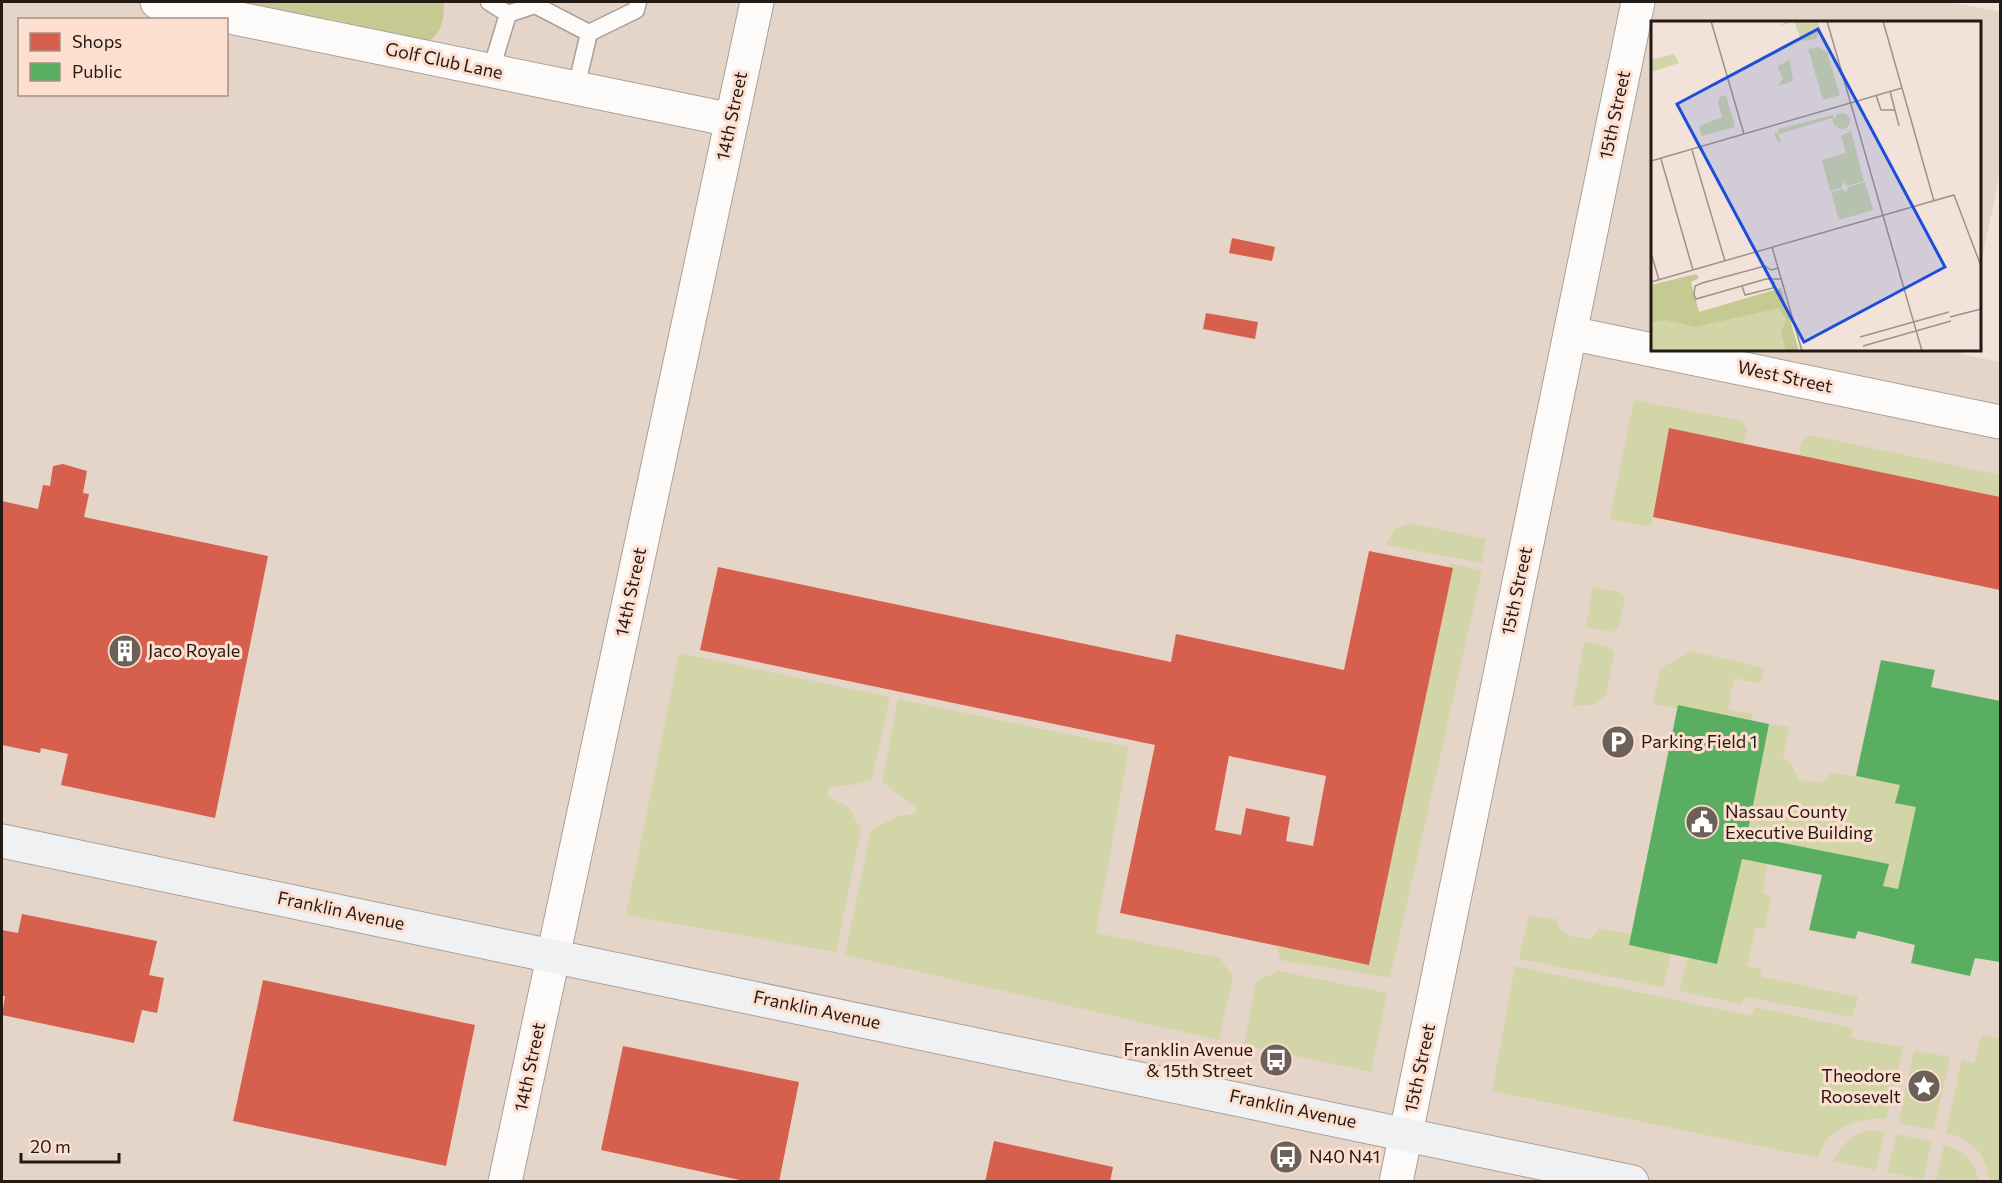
<svg xmlns="http://www.w3.org/2000/svg" width="2002" height="1183" font-family="Commissioner,sans-serif">
	<style>
		.commercial { fill: #e5d5c8; fill-rule: evenodd }
		.green { fill: #d2d5a8 }
		.forest { fill: #c5c992 }
		.shops { fill: #d6604d; fill-rule: evenodd }
		.public { fill: #5aae61 }
		.lines { fill: none; stroke-linecap: round; stroke-linejoin: round }
		.service-casing { stroke: #ab9f99; stroke-width: 19 }
		.minor-casing { stroke: #ab9f99; stroke-width: 35 }
		.secondary-casing { stroke: #ab9f99; stroke-width: 35 }
		.service { stroke: #fdfbf9; stroke-width: 16 }
		.minor { stroke: #fdfbf9; stroke-width: 33 }
		.secondary { stroke: #f0f1f3; stroke-width: 33 }
		.labels { text-anchor: middle; stroke-width: 6; stroke-linejoin: round; paint-order: stroke }
		.street-label { font-size: 18px; fill: #241a14; stroke: #fddfd0 }
		.poi-label { font-size: 18px; fill: #241a14; stroke: #fddfd0; text-anchor: start }
		.inset-road { fill: none; stroke: #a0928b; stroke-width: 1.5 }
		.view { fill: #1d4ed8; fill-opacity: 0.15; stroke: #1d4ed8; stroke-width: 3 }
		.inset-edge { fill: none; stroke: #241a14; stroke-width: 3 }
	</style>
	<rect width="100%" height="100%" fill="#f2e2da"/>
	<path class="commercial" d="M2,2H1949L2000,12V173L1980,268V22H1652V350H1961V354L2000,362V1181L2,1182ZM20,20H226V94H20Z"/>
	<path class="green" d="M1634,400L1742,421L1747,429L1744,444L1669,428L1651,527L1610,519Z
		M1810,435L2000,475V497L1799,455L1801,442Z
		M1410,523L1486,539L1482,563L1386,545L1395,528Z
		M1450,563L1482,571L1390,978L1280,960L1277,947L1268,944L1369,965Z
		M1593,587L1620,592L1625,597L1619,627L1613,632L1586,627Z
		M1584,641L1611,648L1614,654L1606,695L1592,705L1573,706Z
		M1692,651L1764,668L1760,684L1734,678L1728,709L1753,714L1752,720L1678,705L1677,709L1652,704L1661,668Z
		M679,653L890,697L872,779L851,785L829,787L827,795L849,808L861,829L836,952L626,915Z
		M898,699L1129,747L1096,933L1220,958L1233,977L1219,1040L845,955L871,830L898,816L916,814V807L882,782Z
		M1769,724L1789,727L1783,757L1791,763L1799,780L1821,783L1830,774L1836,773L1900,785L1896,803L1916,807L1898,889L1883,886L1889,864L1747,836Z
		M1742,859L1767,864L1763,894L1771,896L1765,929L1756,928L1747,966L1760,969L1762,977L1858,997L1852,1017L1745,997L1741,1004L1679,991L1688,958L1717,964Z
		M1529,916L1556,919C1560,938 1575,937 1591,939L1599,929L1631,934L1629,945L1671,954L1663,987L1519,959Z
		M1515,966L1752,1016L1755,1007L1853,1028L1851,1038L1903,1047L1886,1119C1859,1117 1825,1128 1818,1158L1492,1091Z
		M1279,971L1387,993L1371,1072L1244,1045L1256,981Z
		M1982,1035L1999,1039L2000,1036V1181H1990C1988,1156 1971,1138 1946,1133L1962,1059L1974,1063Z
		M1914,1051L1950,1057L1934,1130L1899,1123Z
		M1871,1130L1885,1132L1875,1170L1833,1161C1842,1144 1852,1134 1871,1130Z
		M1897,1134L1931,1142L1923,1180L1887,1172Z
		M1944,1145C1963,1150 1976,1161 1978,1181H1936Z"/>
	<path class="forest" d="M225,2H444C444,20 442,34 425,43L340,21Z"/>
	<path class="shops" d="M1232,238L1275,247L1272,261L1229,253Z
		M1206,313L1258,322L1255,339L1203,329Z
		M1669,428L2000,497V590L1653,517Z
		M63,464L87,471L83,493L89,494L84,517L268,556L215,818L61,785L68,754L41,748L40,753L2,745V501L38,509L43,485L50,486L53,466Z
		M1369,551L1453,568L1369,965L1120,913L1155,745L700,650L718,567L1171,662L1176,634L1344,670ZM1229,756L1326,776L1313,846L1286,841L1290,817L1246,808L1241,835L1215,830Z
		M22,914L157,941L149,975L164,978L157,1013L142,1010L134,1043L2,1015L5,996H2V930L18,933Z
		M263,980L475,1025L446,1166L233,1121Z
		M623,1046L799,1082L779,1182H749L601,1150Z
		M994,1141L1113,1167L1110,1182H985Z"/>
	<path class="public" d="M1881,660L1935,670L1931,687L2000,701V962L1975,958L1970,976L1911,963L1915,945L1858,931L1855,939L1809,930L1822,875L1742,859L1717,964L1629,945L1678,705L1769,724L1747,836L1889,864L1883,886L1898,889L1916,807L1895,803L1900,785L1856,776Z"/>
	<g class="lines">
		<g class="service-casing">
			<path id="service" d="M489,2L508,14
				M535,5L589,33
				M491,70L508,14L535,5L536,2
				M576,88L589,33L636,10L638,2"/>
		</g>
		<g class="minor-casing">
			<path id="minor" d="M157,2L732,120
				M1570,333L2000,422
				M505,1182L757,2
				M1396,1182L1638,2"/>
		</g>
		<g class="secondary-casing">
			<path id="secondary" d="M2,841L1632,1182"/>
		</g>
		<use href="#service" class="service"/>
		<use href="#minor" class="minor"/>
		<use href="#secondary" class="secondary"/>
	</g>
	<defs>
		<g id="building-disc" transform="scale(1.725)"><circle r="9.5" fill="#6c6059" stroke="#fddfd0"/><path d="M-4-6H4V6H1V3H-1V6H-4ZM-2.5-4.3h1.7v1.8h-1.7ZM.8-4.3h1.7v1.8H.8ZM-2.5-1h1.7V.8h-1.7ZM.8-1h1.7V.8H.8Z" fill="#fff"/></g>
		<g id="parking-disc" transform="scale(1.725)"><circle r="9.5" fill="#6c6059" stroke="#fddfd0"/><path d="M-3.5-5.5H1a3.5 3.5 0 0 1 0 7H-1V5.5H-3.5ZM-1-3.4V-.6H.8a1.4 1.4 0 0 0 0-2.8Z" fill="#fff"/></g>
		<g id="civic-disc" transform="scale(1.725)"><circle r="9.5" fill="#6c6059" stroke="#fddfd0"/><path d="M-.6-6.5H3V-4.5H.6V-3L4-1V1h2V6H-6V1h2V-1L-.6-3ZM-1.2 2.5V6h2.4V2.5Z" fill="#fff"/></g>
		<g id="bus-disc" transform="scale(1.725)"><circle r="9.5" fill="#6c6059" stroke="#fddfd0"/><path d="M-5-6H5V4H4V6H2V4H-2V6H-4V4H-5ZM-3.5-4V0h7V-4ZM-3.5 1.2v1.5H-2V1.2ZM2 1.2v1.5H3.5V1.2Z" fill="#fff"/></g>
		<g id="sight-disc" transform="scale(1.725)"><circle r="9.5" fill="#6c6059" stroke="#fddfd0"/><path d="M0-6L1.8-2.2L6-1.7L2.9 1.2L3.7 5.4L0 3.3L-3.7 5.4L-2.9 1.2L-6-1.7L-1.8-2.2Z" fill="#fff"/></g>
	</defs>
	<g fill-rule="evenodd">
		<use href="#building-disc" x="125" y="651"/>
		<use href="#parking-disc" x="1618" y="742"/>
		<use href="#civic-disc" x="1702" y="822"/>
		<use href="#bus-disc" x="1276" y="1060"/>
		<use href="#sight-disc" x="1924" y="1086"/>
		<use href="#bus-disc" x="1286" y="1157"/>
	</g>
	<g class="labels">
		<g class="street-label">
			<text transform="translate(444 61) rotate(12)" y="6">Golf Club Lane</text>
			<text transform="translate(1615 115) rotate(-78)" y="6">15th Street</text>
			<text transform="translate(732 116) rotate(-78)" y="6">14th Street</text>
			<text transform="translate(1785 377) rotate(12)" y="6">West Street</text>
			<text transform="translate(1517 591) rotate(-78)" y="6">15th Street</text>
			<text transform="translate(631 592) rotate(-78)" y="6">14th Street</text>
			<text transform="translate(341 911) rotate(12)" y="6">Franklin Avenue</text>
			<text transform="translate(817 1010) rotate(12)" y="6">Franklin Avenue</text>
			<text transform="translate(530 1067) rotate(-78)" y="6">14th Street</text>
			<text transform="translate(1420 1068) rotate(-78)" y="6">15th Street</text>
			<text transform="translate(1293 1109) rotate(12)" y="6">Franklin Avenue</text>
		</g>
		<g class="poi-label">
			<text x="148" y="657">Jaco Royale</text>
			<text x="1641" y="748">Parking Field 1</text>
			<text x="1725" y="818">Nassau County<tspan x="1725" dy="21">Executive Building</tspan></text>
			<text x="1253" y="1056" text-anchor="end">Franklin Avenue<tspan x="1253" dy="21">&amp; 15th Street</tspan></text>
			<text x="1901" y="1082" text-anchor="end">Theodore<tspan x="1901" dy="21">Roosevelt</tspan></text>
			<text x="1309" y="1163">N40 N41</text>
		</g>
	</g>
	<g transform="translate(1651 21)">
		<rect width="330" height="330" fill="#f2e2da"/>
		<path d="M135,0H167L169,9L165,18L151,20L143,1L129,5ZM167,26L176,31L189,74L172,79L157,28ZM23,33L28,42L0,51V39ZM139,39L142,60L127,65L132,57L126,45ZM75,74L84,106L51,115L48,105L71,96L67,82L69,76ZM183 100a8 8 0 1 1 16 0a8 8 0 1 1-16 0ZM182,94L185,110L181,97L128,113L130,122L126,120L123,110L128,113L127,108ZM200,110L213,160L197,165L192,161L190,167L179,170L171,139L195,132L190,115ZM214,161L222,189L188,199L180,171L191,168L195,172L197,166ZM0,266L44,293L129,268L147,330H0Z" fill="#d2d5a8"/>
		<path d="M45,253L48,257L40,261L48,291L130,267L148,330H135L130,312L135,298L128,287L44,306L15,299L0,301V264Z" fill="#c5c992"/>
		<path class="inset-road" d="M60,0L93,113M176,0L271,330M232,0L283,180M239,70L248,105M225,74L230,89H244M41,129L74,240M10,138L42,249M0,140L251,67M121,226L151,330M0,232L8,259M127,247L120,249L114,245L51,262L44,265L43,274L45,278L115,258H130M0,261L303,174L330,245M91,265L94,274L122,267L123,260M299,296L330,288M209,316L298,291M212,325L300,300"/>
		<path class="view" d="M167,8L294,246L153,321L26,83Z"/>
		<rect width="330" height="330" class="inset-edge"/>
	</g>
	<rect width="2002" height="1183" fill="none" stroke="#241a14" stroke-width="6"/>
	<rect x="18" y="18" width="210" height="78" fill="#fddfd0" stroke="#a69085" stroke-width="1.5"/>
	<rect x="30" y="33" width="30" height="18" fill="#d6604d" stroke="#a69085" stroke-width="1.5"/>
	<text x="72" y="48" font-size="18" fill="#241a14">Shops</text>
	<rect x="30" y="63" width="30" height="18" fill="#5aae61" stroke="#a69085" stroke-width="1.5"/>
	<text x="72" y="78" font-size="18" fill="#241a14">Public</text>
	<path d="M21 1153v9h98v-9" fill="none" stroke="#241a14" stroke-width="3"/>
	<text x="30" y="1153" font-size="18" fill="#241a14" stroke="#fddfd0" stroke-width="4.5" paint-order="stroke">20 m</text>
</svg>
